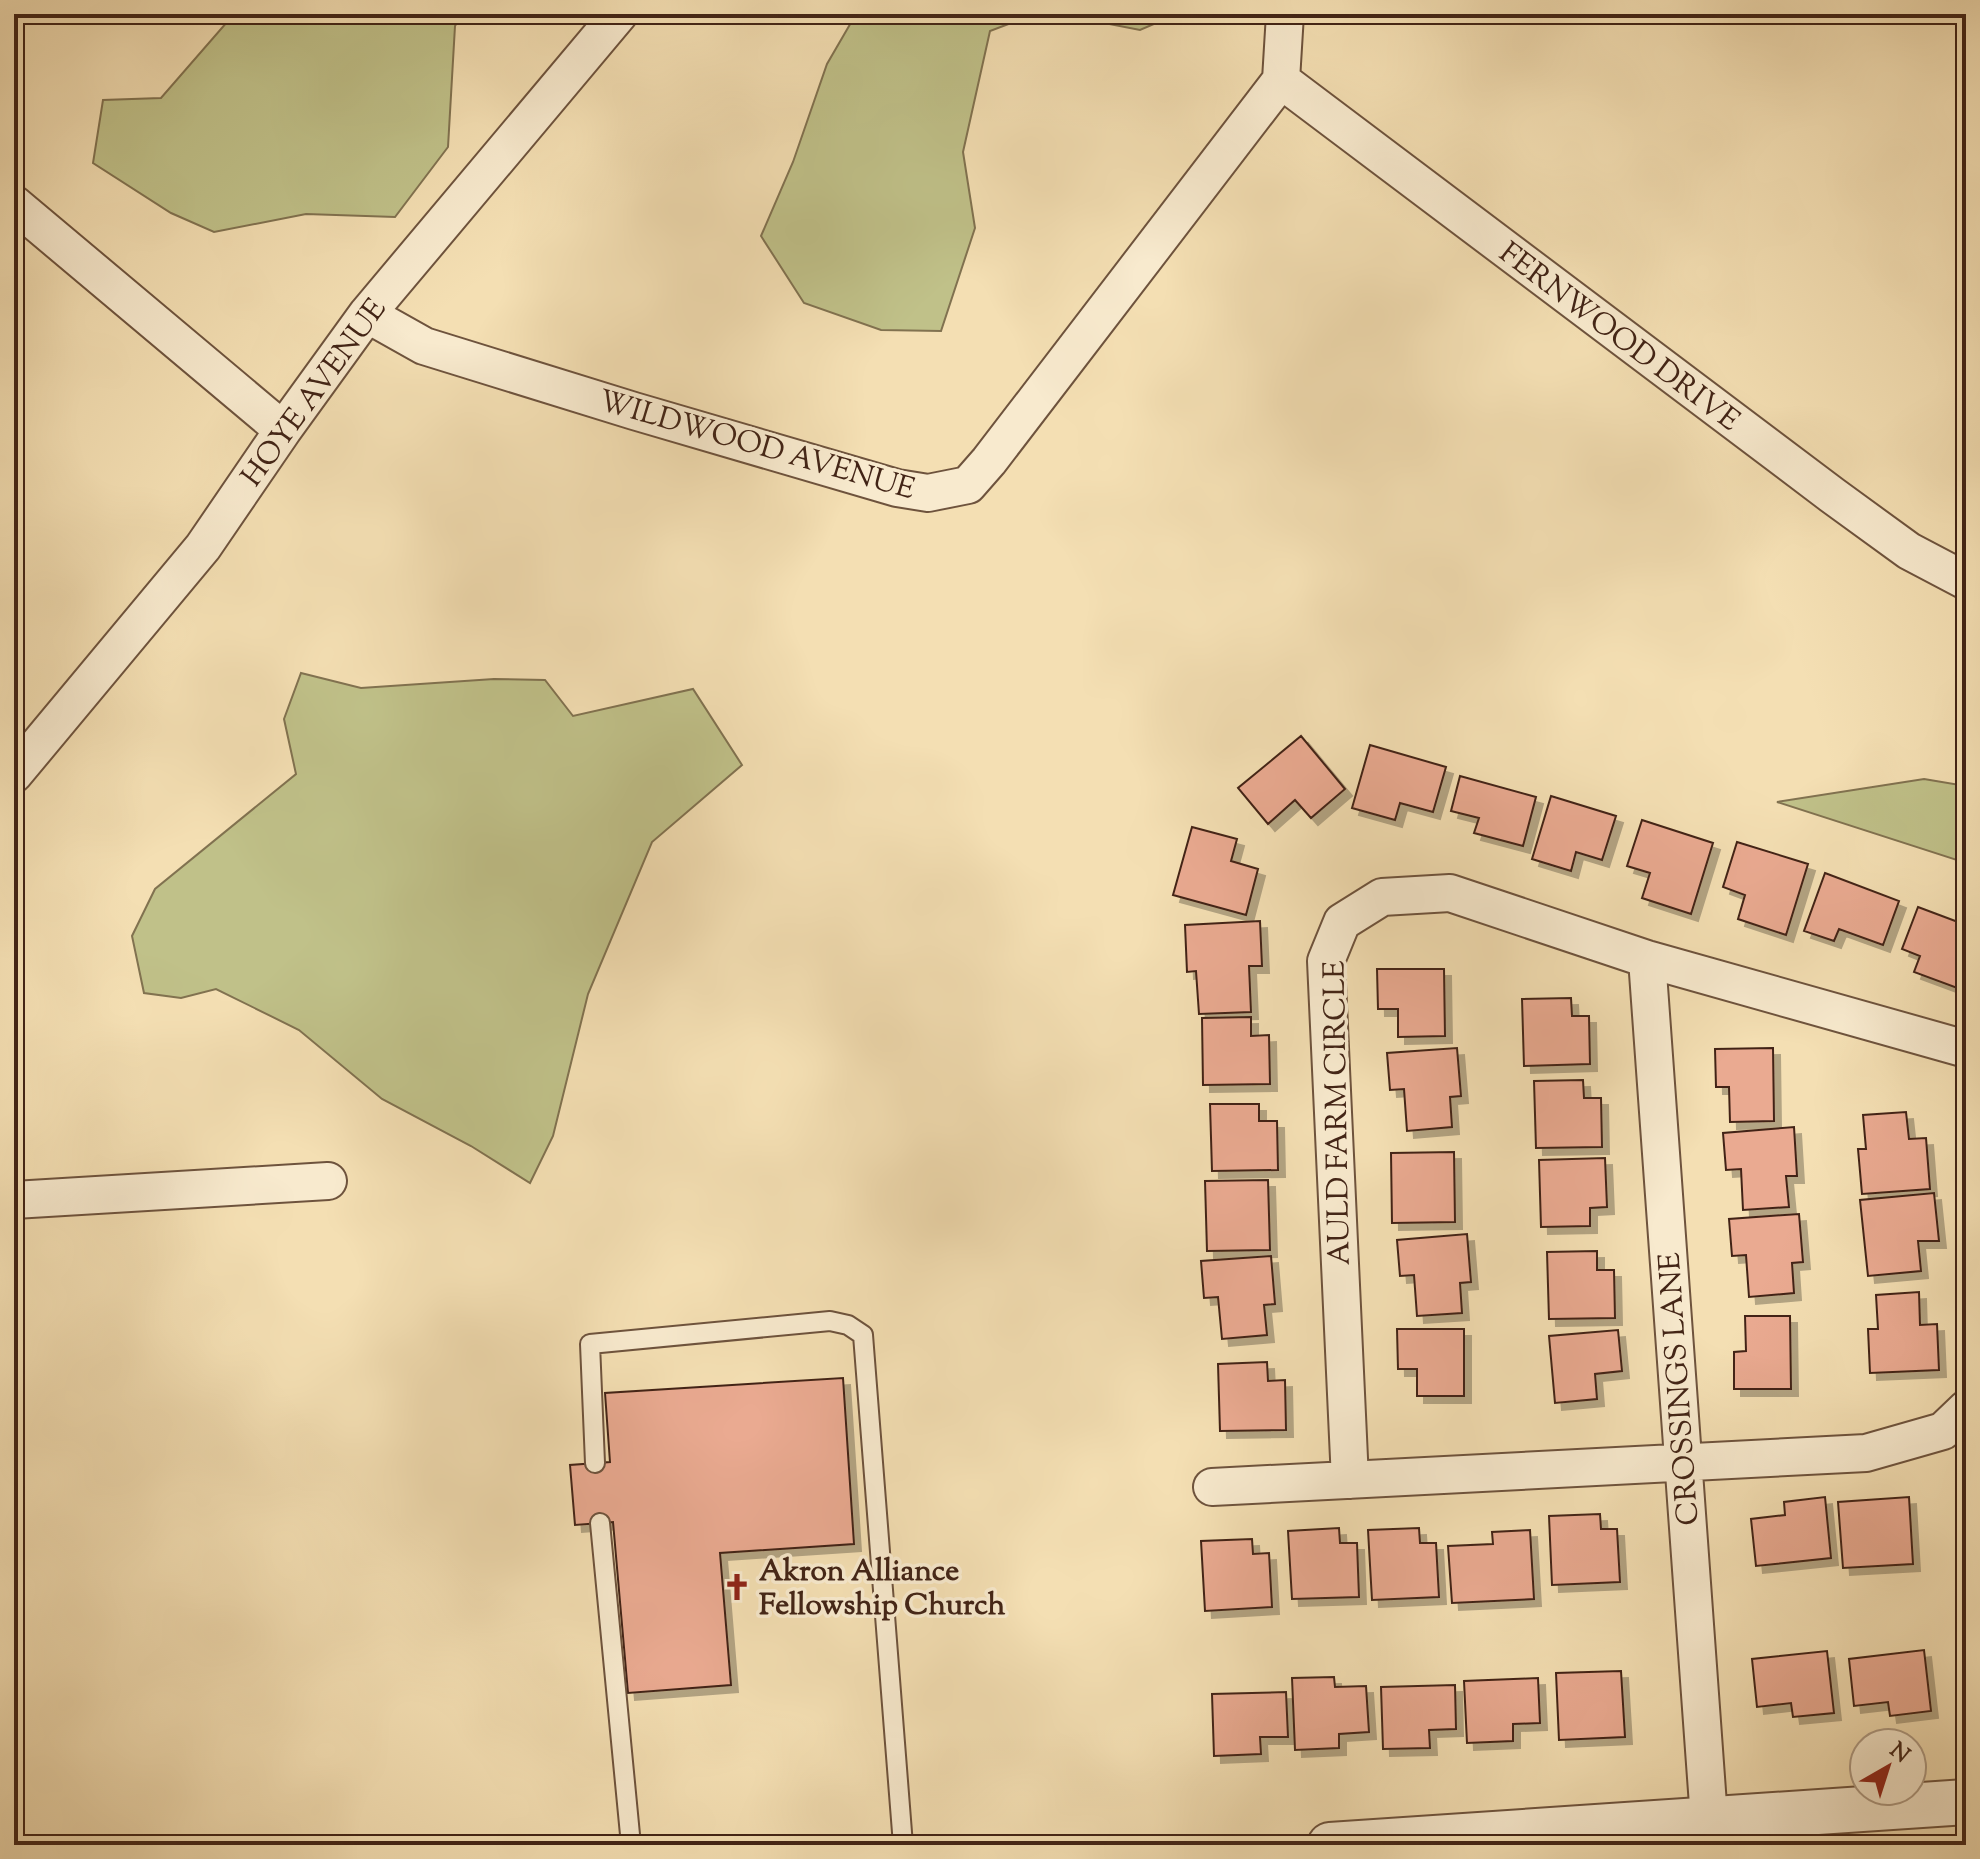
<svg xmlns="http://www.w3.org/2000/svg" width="1980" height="1859" font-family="'Sorts Mill Goudy',serif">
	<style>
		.green { fill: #c0c189; stroke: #817250; stroke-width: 2 }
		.building { fill: #eaaa91; stroke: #422416; stroke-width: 2; filter: url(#shadow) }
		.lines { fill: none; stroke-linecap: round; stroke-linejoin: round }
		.service-casing { stroke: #6e533d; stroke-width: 22 }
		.minor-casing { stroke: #6e533d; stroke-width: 40 }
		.tertiary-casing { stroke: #6e533d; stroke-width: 48 }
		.service { stroke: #f8eace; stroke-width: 18 }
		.minor { stroke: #f8eace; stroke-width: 36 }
		.tertiary { stroke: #f8eace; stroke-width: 44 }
		.labels { text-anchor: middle; stroke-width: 7; stroke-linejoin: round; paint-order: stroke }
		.street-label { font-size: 30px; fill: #422416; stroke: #f8eace }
		.poi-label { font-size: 30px; font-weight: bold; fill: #422416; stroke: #f8eace; text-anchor: start }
	</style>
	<defs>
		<filter id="shadow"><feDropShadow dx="7" dy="7" stdDeviation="0" flood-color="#0004"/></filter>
	</defs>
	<rect width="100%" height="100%" fill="#f4dfb3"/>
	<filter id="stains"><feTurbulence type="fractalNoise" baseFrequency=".0025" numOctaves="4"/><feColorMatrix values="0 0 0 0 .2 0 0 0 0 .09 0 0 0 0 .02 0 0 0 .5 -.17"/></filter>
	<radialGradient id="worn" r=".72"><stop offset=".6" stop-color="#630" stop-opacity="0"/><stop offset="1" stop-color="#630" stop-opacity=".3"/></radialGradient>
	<path class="green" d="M234,14H462L455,26L448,147L395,217L306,214L214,232L171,213L93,163L103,100L161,98Z
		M856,14H1035L990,31L963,152L975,228L941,331L881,330L804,303L761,236L793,162L827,64Z
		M1058,14H1166L1168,18L1140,30Z
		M301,673L361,688L494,679L545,680L573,716L693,689L742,765L652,842L588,994L553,1136L530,1183L471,1146L382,1099L299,1030L216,989L181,998L144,993L132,936L155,889L296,774L284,719Z
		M1924,779L1966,786V863L1777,802Z"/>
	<path class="building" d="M1301,736L1345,789L1311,818L1295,800L1268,824L1238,788Z
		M1370,745L1446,767L1433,812L1400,803L1395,820L1352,808Z
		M1460,776L1536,797L1523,846L1474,833L1479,818L1451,811Z
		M1551,796L1616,816L1602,860L1576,852L1571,871L1532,859Z
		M1642,820L1713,843L1691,914L1642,898L1650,873L1627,866Z
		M1192,827L1237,839L1231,861L1258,869L1246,915L1173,895Z
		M1737,842L1808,864L1786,935L1738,919L1745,895L1723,887Z
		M1825,873L1899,901L1883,945L1839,929L1834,941L1804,931Z
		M1918,907L1966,925V974L1960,989L1914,972L1920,956L1902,949Z
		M1260,921L1262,966H1249L1251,1012L1199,1014L1196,971L1187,972L1185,925Z
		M1377,969H1444L1445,1036L1398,1037V1009H1378Z
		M1571,998L1572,1016H1589L1590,1064L1524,1066L1522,999Z
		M1251,1017V1036L1269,1035L1270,1084L1203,1085L1202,1018Z
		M1457,1048L1461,1096L1450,1097L1452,1127L1407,1131L1404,1089L1390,1090L1387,1053Z
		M1773,1048L1774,1121L1730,1122L1729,1087H1716L1715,1049Z
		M1583,1080L1584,1098H1601L1602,1147L1536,1148L1534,1081Z
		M1210,1104H1259V1121H1277L1278,1170L1212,1171Z
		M1906,1112L1909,1139L1926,1138L1930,1189L1862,1194L1858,1149H1866L1863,1115Z
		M1794,1127L1797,1176H1786L1789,1207L1743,1210L1741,1169L1726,1170L1723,1133Z
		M1454,1152L1455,1222L1392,1223L1391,1153Z
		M1605,1158L1607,1207L1590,1208V1226L1541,1227L1539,1160Z
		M1268,1180L1270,1250L1207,1251L1205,1181Z
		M1934,1193L1939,1241H1918L1921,1271L1868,1276L1860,1200Z
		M1799,1214L1803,1262L1792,1263L1794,1293L1749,1297L1746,1255L1732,1256L1729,1219Z
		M1467,1234L1471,1282L1460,1283L1462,1313L1417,1316L1414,1275L1400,1276L1397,1240Z
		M1597,1251V1270H1614L1615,1318L1549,1319L1547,1252Z
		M1271,1256L1275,1304L1264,1305L1267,1335L1222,1339L1218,1297L1204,1298L1201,1261Z
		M1919,1292L1920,1325L1937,1324L1939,1370L1870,1373L1868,1329H1878L1876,1295Z
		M1745,1316H1790L1791,1389H1734V1352L1746,1351Z
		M1397,1329H1464V1396H1417V1369H1398Z
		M1618,1330L1622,1371L1595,1374L1597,1399L1555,1403L1549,1336Z
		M1267,1362L1268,1381L1285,1380L1286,1430L1220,1431L1218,1364Z
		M843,1378L854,1544L720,1553L731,1685L628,1693L613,1522L575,1525L570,1465L610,1462L605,1393Z
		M1825,1497L1831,1558L1756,1566L1751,1519L1785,1515L1784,1502Z
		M1909,1497L1913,1564L1843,1568L1838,1502Z
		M1600,1514L1601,1529H1617L1620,1582L1552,1585L1549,1516Z
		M1339,1528L1340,1543H1357L1359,1597L1292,1599L1288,1531Z
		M1419,1528L1420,1543H1436L1439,1597L1372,1600L1368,1530Z
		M1530,1530L1534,1599L1452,1603L1448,1546L1493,1544L1492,1532Z
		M1252,1539L1253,1554L1269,1553L1272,1607L1205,1611L1201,1541Z
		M1924,1650L1931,1711L1890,1716L1888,1702L1854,1706L1849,1659Z
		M1827,1651L1834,1713L1793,1717L1791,1703L1757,1707L1752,1659Z
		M1621,1671L1625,1737L1559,1740L1556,1673Z
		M1334,1677L1335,1687L1366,1686L1369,1732L1339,1734V1748L1295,1750L1292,1678Z
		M1538,1678L1540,1723L1513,1724V1741L1467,1743L1464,1681Z
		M1455,1685L1456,1729L1429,1730L1430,1748L1383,1749L1381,1687Z
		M1286,1692L1288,1737H1260L1261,1754L1214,1756L1212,1694Z"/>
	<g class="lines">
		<g class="service-casing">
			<path id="service" d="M595,1463L590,1344L830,1321L848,1325L863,1335L903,1845
				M600,1523L631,1845"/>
		</g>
		<g class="minor-casing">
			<path id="minor" d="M1281,80L1832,495L1909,551L1966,581
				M14,204L283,430
				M367,314L424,346L634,411L897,488L928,493L968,485L989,461L1281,80L1285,14
				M14,774L203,547L283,430L367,314L619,14
				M1647,959L1709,1819
				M14,1200L328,1181
				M1350,1480L1326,961L1342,922L1382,897L1450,893L1647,959L1966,1049
				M1212,1487L1866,1453L1943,1431L1966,1409"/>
		</g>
		<g class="tertiary-casing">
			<path id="tertiary" d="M1330,1845L1966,1802"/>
		</g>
		<use href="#service" class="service"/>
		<use href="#minor" class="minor"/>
		<use href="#tertiary" class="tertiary"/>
	</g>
	<defs>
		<g id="church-bare" transform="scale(2.16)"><path d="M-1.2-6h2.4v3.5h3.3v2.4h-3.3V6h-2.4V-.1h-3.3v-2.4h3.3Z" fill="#8f2418" stroke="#f8eace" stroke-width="2.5" paint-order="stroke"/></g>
	</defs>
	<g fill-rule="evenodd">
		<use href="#church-bare" x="737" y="1587"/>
	</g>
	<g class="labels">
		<g class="street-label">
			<text transform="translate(1620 336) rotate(37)" y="10">FERNWOOD DRIVE</text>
			<text transform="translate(313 392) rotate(-54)" y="10">HOYE AVENUE</text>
			<text transform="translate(757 444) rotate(16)" y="10">WILDWOOD AVENUE</text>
			<text transform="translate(1336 1113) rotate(-91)" y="10">AULD FARM CIRCLE</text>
			<text transform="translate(1678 1389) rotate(-94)" y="10">CROSSINGS LANE</text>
		</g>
		<g class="poi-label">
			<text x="759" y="1580">Akron Alliance<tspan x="759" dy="34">Fellowship Church</tspan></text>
		</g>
	</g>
	<rect width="1980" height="1859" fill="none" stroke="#f4dfb3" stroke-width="48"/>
	<rect x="16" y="16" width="1948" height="1827" fill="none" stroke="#422416" stroke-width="4"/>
	<rect x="24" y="24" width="1932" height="1811" fill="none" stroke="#422416" stroke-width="2"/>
	<g transform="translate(1888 1767) rotate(39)"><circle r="38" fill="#f8eace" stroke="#af9b84" stroke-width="2"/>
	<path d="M0-6L14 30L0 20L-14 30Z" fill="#8f2418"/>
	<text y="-12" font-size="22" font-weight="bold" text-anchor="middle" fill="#422416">N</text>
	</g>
	<rect width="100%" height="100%" filter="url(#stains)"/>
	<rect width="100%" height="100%" fill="url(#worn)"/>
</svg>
